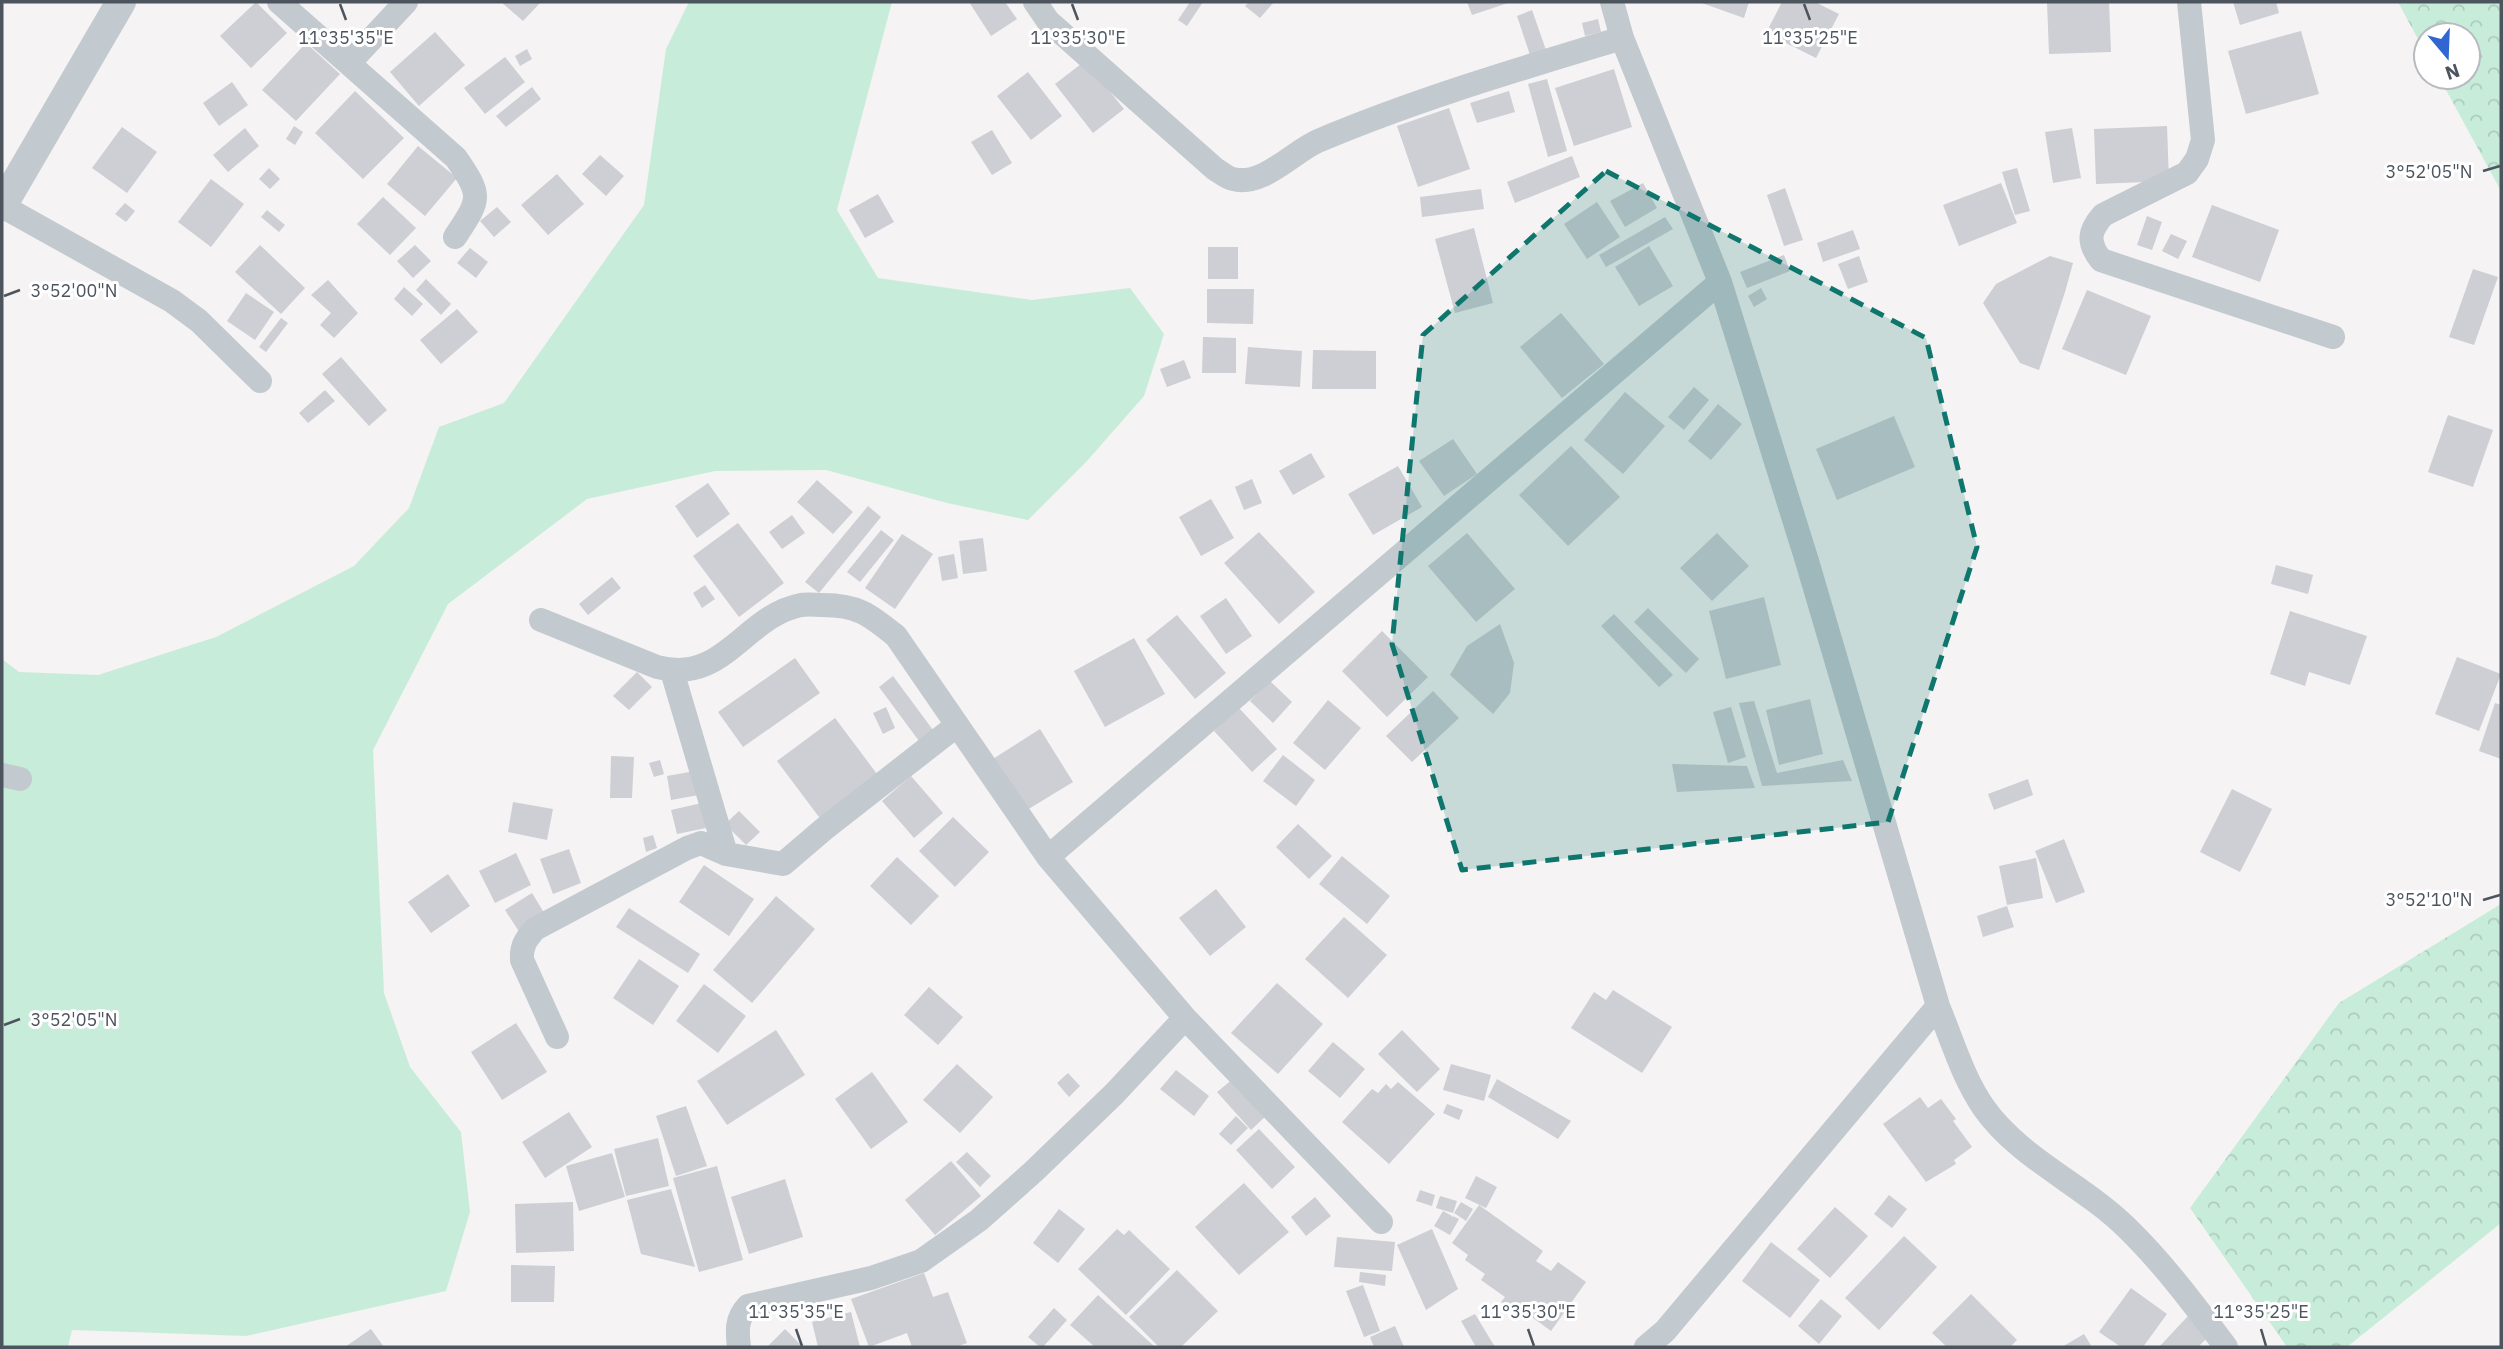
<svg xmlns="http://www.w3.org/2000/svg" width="2503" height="1349" font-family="'IBM Plex Sans',sans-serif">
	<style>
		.green { fill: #c8ecda }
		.forest { fill: url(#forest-crowns) }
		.building { fill: #cdcfd4 }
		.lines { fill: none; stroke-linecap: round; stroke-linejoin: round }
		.minor { stroke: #c2c9cf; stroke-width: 24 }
		.tertiary { stroke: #c2c9cf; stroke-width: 30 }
		.marked { fill: #0f766e; fill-opacity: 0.2; stroke: #0f766e; stroke-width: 5; stroke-dasharray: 14 9; stroke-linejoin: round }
		.ticks { fill: none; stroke: #4c545e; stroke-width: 2.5 }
		.ticks-label { font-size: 18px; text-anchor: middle; fill: #4c545e; stroke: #fff; stroke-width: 6; stroke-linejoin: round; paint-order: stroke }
	</style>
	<defs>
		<pattern id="forest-crowns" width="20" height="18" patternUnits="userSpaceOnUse" patternTransform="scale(1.75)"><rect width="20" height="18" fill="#c8ecda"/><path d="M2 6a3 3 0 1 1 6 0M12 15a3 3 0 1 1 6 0" fill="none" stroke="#adccbe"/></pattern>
	</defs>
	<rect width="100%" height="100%" fill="#f5f3f3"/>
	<path class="green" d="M689,2H892L837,210L878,278L1032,300L1130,288L1164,334L1144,396L1087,461L1028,520L947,503L826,470L715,471L587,499L448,604L373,750L384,993L410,1067L461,1132L470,1212L446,1291L246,1336L72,1330L68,1347H2V659L19,672L98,675L216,637L354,566L409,508L439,427L504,403L644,205L666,49Z"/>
	<path class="forest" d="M2398,2H2501V191L2439,77H2468V35H2426V54Z
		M2501,904V1223L2347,1347H2287L2190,1208L2339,1003Z"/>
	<path class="building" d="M256,2L287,33L251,68L220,36Z
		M501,2H541L523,21Z
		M969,2H1005L1017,19L991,36Z
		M1190,2H1203L1187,26L1178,20Z
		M1249,2H1274L1260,18L1245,6Z
		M1467,2H1511L1472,15Z
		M1699,2H1749L1744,18Z
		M1782,2H1815L1839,14L1816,58L1766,33Z
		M2047,2H2109L2111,52L2049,54Z
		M2233,2H2276L2279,13L2240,25Z
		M1532,10L1546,50L1530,55L1517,16Z
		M1598,19L1601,32L1585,36L1582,23Z
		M2301,31L2319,94L2246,114L2228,51Z
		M435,32L465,65L419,106L390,72Z
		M306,43L340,74L296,121L262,90Z
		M527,49L532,59L520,66L515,56Z
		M505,57L525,82L485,114L464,88Z
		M1085,61L1124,109L1093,133L1055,84Z
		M1614,69L1632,127L1574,146L1555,88Z
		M1028,72L1062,116L1031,140L997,96Z
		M1547,79L1567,151L1548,157L1528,84Z
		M232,82L248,105L219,126L203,103Z
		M532,87L541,99L506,127L496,116Z
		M355,91L404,138L363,179L315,133Z
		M1509,91L1515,112L1477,123L1470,103Z
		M1449,108L1470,169L1418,187L1397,126Z
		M294,126L303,132L295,145L286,139Z
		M2167,126L2169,181L2096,184L2094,129Z
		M122,127L157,152L127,193L92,168Z
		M245,128L259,146L228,172L213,155Z
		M2072,128L2081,178L2053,183L2045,132Z
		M992,130L1012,163L992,175L971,142Z
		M418,146L457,178L425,216L387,184Z
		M600,155L624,176L606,196L582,174Z
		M1572,156L1580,177L1515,203L1507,182Z
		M269,168L280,179L270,189L259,179Z
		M2017,168L2030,211L2015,215L2002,172Z
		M557,174L584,204L548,235L521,205Z
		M211,179L244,204L211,247L178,222Z
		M1643,183L1657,208L1625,227L1610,201Z
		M2001,183L2017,223L1959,246L1943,205Z
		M1785,188L1803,240L1784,246L1767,195Z
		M1481,189L1484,209L1422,217L1420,197Z
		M878,194L894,222L865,238L849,210Z
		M383,197L416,228L390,255L357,224Z
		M1597,202L1620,237L1587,259L1564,224Z
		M125,203L135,211L126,222L115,214Z
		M2212,205L2279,230L2260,282L2192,257Z
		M497,207L511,222L494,237L480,221Z
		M267,210L285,225L279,232L261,217Z
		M2147,216L2162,222L2152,250L2137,245Z
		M1665,217L1673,229L1606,267L1599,255Z
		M1474,228L1493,303L1455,313L1435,239Z
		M1853,230L1860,249L1823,262L1817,243Z
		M2171,234L2187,241L2178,259L2162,251Z
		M260,245L305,288L281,314L235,272Z
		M415,245L431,261L413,278L397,261Z
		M1649,246L1673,286L1639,306L1615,267Z
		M1208,247H1238V279H1208Z
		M470,248L488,262L476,278L457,263Z
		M1784,255L1790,271L1747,288L1740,272Z
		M1859,256L1868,282L1848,289L1838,264Z
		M2050,256L2073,263L2065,292L2039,370L2020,363L1983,303L1996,284Z
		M2473,269L2498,277L2474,345L2449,337Z
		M426,279L451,304L441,315L416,290Z
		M328,280L358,313L334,338L320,325L331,313L311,295Z
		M404,287L423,304L412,316L394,299Z
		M1761,288L1767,299L1754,307L1748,296Z
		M1207,289H1254L1253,324L1207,323Z
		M2087,290L2151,316L2126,375L2062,349Z
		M246,293L274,312L255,340L227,321Z
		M457,309L478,332L441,364L420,340Z
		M1561,313L1604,364L1562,398L1520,347Z
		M281,318L288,323L266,352L259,347Z
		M1203,337L1236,338V373H1202Z
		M1248,347L1302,351L1300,387L1245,384Z
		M1313,350L1376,351V389H1312Z
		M341,357L387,410L369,426L322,374Z
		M1184,360L1191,378L1167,387L1160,369Z
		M1694,387L1709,400L1684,430L1668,417Z
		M325,390L335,401L308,423L299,413Z
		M1625,392L1665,426L1623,474L1584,440Z
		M1718,404L1742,424L1711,460L1688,441Z
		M2448,415L2493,430L2473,487L2428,472Z
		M1894,416L1915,467L1837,500L1816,449Z
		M1453,439L1477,474L1444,496L1419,461Z
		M1571,446L1620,497L1568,546L1519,495Z
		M1311,453L1325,477L1293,495L1279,471Z
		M1398,466L1422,507L1373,535L1348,494Z
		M1252,479L1262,503L1244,510L1235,487Z
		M817,480L853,512L833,534L797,502Z
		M708,483L730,514L697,538L675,506Z
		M1211,499L1234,538L1201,556L1179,517Z
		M868,506L881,517L819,593L805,582Z
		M792,515L805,533L782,549L769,532Z
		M738,523L784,583L739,617L693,556Z
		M881,530L894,540L860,582L847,572Z
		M1259,532L1315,592L1279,624L1224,563Z
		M1467,533L1515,589L1476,622L1428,566Z
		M1717,533L1749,566L1712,601L1680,568Z
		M902,534L933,554L895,609L865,588Z
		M983,538L987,571L963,574L959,541Z
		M954,554L958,578L942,581L938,557Z
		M2276,565L2313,575L2308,594L2271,584Z
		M612,577L621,588L588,615L579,604Z
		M705,585L715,599L702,608L693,593Z
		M1764,597L1781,665L1726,679L1709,611Z
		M1226,598L1252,636L1226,654L1200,616Z
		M1648,608L1699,659L1686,673L1634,622Z
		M2290,611L2367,636L2350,685L2309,672L2305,686L2270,674Z
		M1614,614L1673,675L1659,687L1601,626Z
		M1177,615L1226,673L1195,699L1146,640Z
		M1500,624L1514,663L1510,693L1493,714L1450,675L1467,646Z
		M1382,631L1428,677L1387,717L1342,671Z
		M1134,638L1165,694L1105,727L1074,671Z
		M2457,657L2501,674L2479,731L2435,714Z
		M795,658L820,693L743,747L718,712Z
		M637,672L652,687L629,710L613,696Z
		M893,676L933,730L919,741L879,687Z
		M1270,681L1292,702L1273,723L1250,701Z
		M1433,691L1459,718L1412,762L1386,736Z
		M1810,699L1823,754L1779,765L1766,710Z
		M1328,700L1361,728L1325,770L1293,743Z
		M1754,701L1777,773L1843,760L1852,781L1762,786L1739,703Z
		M2495,703L2501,705V759L2479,751Z
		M886,707L895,728L883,734L873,713Z
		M1731,707L1746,757L1728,763L1713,712Z
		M1239,708L1277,749L1252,772L1214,731Z
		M835,718L880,778L822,821L777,761Z
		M1040,729L1073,782L1022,813L985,764Z
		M1283,755L1315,780L1296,806L1263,781Z
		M611,756L634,757L632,798H610Z
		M660,760L664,774L654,777L649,763Z
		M1672,764L1747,766L1755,788L1677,792Z
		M695,771L699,795L671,800L667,776Z
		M911,776L943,813L914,838L882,801Z
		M2028,779L2033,795L1994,810L1988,794Z
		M2232,789L2272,809L2240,872L2200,852Z
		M513,802L553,809L547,840L508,832Z
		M702,803L706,828L677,834L671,810Z
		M739,811L760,832L746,845L725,824Z
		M953,817L989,852L955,887L919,851Z
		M1298,824L1332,856L1309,879L1276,847Z
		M653,835L657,848L646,852L643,838Z
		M2064,839L2085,892L2056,903L2035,851Z
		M569,849L581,883L553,894L540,859Z
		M516,853L531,885L495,903L479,871Z
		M1342,856L1390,896L1367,924L1319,884Z
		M897,857L939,896L911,925L870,886Z
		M2036,858L2043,898L2007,905L1999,866Z
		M704,865L754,899L729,936L679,902Z
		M448,874L470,906L431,933L408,902Z
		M1216,889L1246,927L1210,956L1179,918Z
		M532,893L546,916L520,933L505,910Z
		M776,896L815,929L752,1003L713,970Z
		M2007,906L2014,927L1983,937L1977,916Z
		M629,908L700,954L688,973L616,927Z
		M1344,917L1387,955L1348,998L1305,959Z
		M639,959L679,986L653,1025L613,998Z
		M1277,983L1323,1024L1278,1074L1231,1033Z
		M704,984L746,1016L718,1053L676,1021Z
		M929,987L963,1017L938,1045L904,1015Z
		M1613,990L1672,1027L1642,1073L1571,1028L1594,992L1606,1000Z
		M516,1023L547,1072L502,1100L471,1052Z
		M776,1030L805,1075L727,1125L697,1081Z
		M1402,1030L1440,1069L1417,1092L1378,1054Z
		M1333,1042L1365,1069L1340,1098L1308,1071Z
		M957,1064L993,1097L960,1133L923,1100Z
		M1451,1064L1491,1075L1484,1101L1443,1090Z
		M1176,1070L1209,1096L1194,1116L1160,1089Z
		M872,1072L908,1122L871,1149L835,1099Z
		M1068,1073L1080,1086L1069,1097L1057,1083Z
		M1233,1079L1267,1115L1251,1130L1217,1092Z
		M1497,1079L1571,1121L1558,1139L1488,1097Z
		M1398,1082L1435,1114L1389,1164L1342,1122L1372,1089L1378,1093L1386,1084L1391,1089Z
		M1920,1097L1928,1108L1941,1099L1956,1119L1953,1121L1972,1147L1954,1160L1956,1164L1926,1182L1883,1124Z
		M1447,1104L1463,1110L1459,1120L1443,1113Z
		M686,1106L707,1166L676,1176L656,1116Z
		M569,1112L592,1147L545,1178L522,1142Z
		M1236,1116L1248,1128L1231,1145L1219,1134Z
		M1259,1129L1295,1167L1272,1189L1236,1150Z
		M658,1138L669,1186L626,1196L614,1149Z
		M967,1152L991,1176L980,1187L956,1162Z
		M612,1153L625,1197L579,1211L566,1166Z
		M951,1161L981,1196L935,1235L905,1200Z
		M717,1166L743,1260L699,1272L673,1178Z
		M1476,1176L1497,1187L1486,1208L1465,1198Z
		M785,1179L803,1237L749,1254L731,1197Z
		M1244,1183L1289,1232L1239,1275L1195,1227Z
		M671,1189L695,1267L641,1254L627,1200Z
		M1420,1190L1435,1195L1432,1206L1416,1201Z
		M1889,1195L1907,1209L1892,1228L1874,1214Z
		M1440,1196L1457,1201L1453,1213L1436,1208Z
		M1315,1197L1331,1216L1306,1236L1291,1217Z
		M573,1202L574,1251L516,1253L515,1204Z
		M1461,1202L1473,1209L1466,1221L1454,1213Z
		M1479,1205L1543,1251L1536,1261L1551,1271L1558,1262L1586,1282L1551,1331L1525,1312L1522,1316L1501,1302L1505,1297L1481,1280L1485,1274L1465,1260L1468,1255L1452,1243Z
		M1835,1207L1868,1236L1830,1278L1797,1249Z
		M1059,1209L1085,1229L1058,1263L1033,1243Z
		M1443,1211L1452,1216V1218L1453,1216L1459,1219L1450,1235L1434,1226Z
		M1117,1229L1124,1235L1129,1230L1170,1269L1126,1315L1078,1269Z
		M1432,1229L1458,1289L1426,1310L1397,1245Z
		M1904,1236L1937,1267L1879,1330L1845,1298Z
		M1337,1237L1395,1242L1392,1271L1334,1267Z
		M1771,1242L1820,1280L1790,1318L1742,1281Z
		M511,1265L555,1266L554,1302H511Z
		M1177,1270L1218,1311L1181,1347H1159L1129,1317Z
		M1360,1272L1386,1275L1385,1286L1359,1282Z
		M924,1273L933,1297L948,1292L967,1343L956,1347H912L907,1333L869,1347L851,1299Z
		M1363,1285L1380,1331L1364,1337L1346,1291Z
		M2131,1288L2167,1314L2143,1347H2121L2099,1332Z
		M1971,1294L2017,1340L2010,1347H1947L1932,1333Z
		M1098,1295L1155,1347H1095L1070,1325Z
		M1821,1299L1842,1316L1819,1344L1798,1326Z
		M1054,1308L1067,1320L1043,1347H1040L1028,1337Z
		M851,1312L860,1347H818L812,1322Z
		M1475,1314L1495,1347H1476L1461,1321Z
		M2188,1316L2209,1336L2198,1347H2159Z
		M1395,1326L1404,1347H1374L1370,1337Z
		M371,1329L384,1347H345Z
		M785,1329L803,1347H767Z
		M2084,1334L2092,1347H2062Z"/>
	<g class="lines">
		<path class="minor" d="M279,2L456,158C483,197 480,199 455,237
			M1035,2L1048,21L1215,169C1220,172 1227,178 1233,179C1263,187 1294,151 1318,141C1417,99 1520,69 1622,38
			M1612,2L1622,38L1720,282L1807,561L1938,1006C1952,1040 1963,1078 1984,1108C2019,1158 2085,1186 2127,1228C2164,1264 2195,1306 2226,1347
			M2189,2L2203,140L2197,159L2187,173L2103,215C2089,231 2087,242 2101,260L2333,337
			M349,63L406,2
			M2,206L172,301L199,321L260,381
			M541,620L657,667C724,685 744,616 801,605C808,604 816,605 823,605C858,605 870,615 896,636L1048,857L1185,1018L1381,1222
			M672,671L726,854
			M2,775L20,779
			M1048,857L1720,282
			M557,1037L522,960C521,946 526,939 535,929L687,848L701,843L726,854L783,864L824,829L956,726
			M739,1347C737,1331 736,1319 748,1306L871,1278L921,1261L979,1220L1033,1172L1114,1094L1185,1018
			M1646,1347L1665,1331L1938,1006"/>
		<path class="tertiary" d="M2,206L121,2"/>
	</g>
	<path class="marked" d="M1606,171L1926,338L1977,547L1888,822L1462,870L1392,644L1423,335Z"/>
	<path class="ticks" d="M340,4L346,20M1072,4L1078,20M1804,4L1810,20M2483,171L2500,166M4,296L20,290M2483,900L2500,895M4,1025L20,1019M796,1329L802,1346M1528,1329L1534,1346M2261,1329L2266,1346"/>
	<g class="ticks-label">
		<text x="346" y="44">11°35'35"E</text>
		<text x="1078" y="44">11°35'30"E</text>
		<text x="1810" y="44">11°35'25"E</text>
		<text x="2429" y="178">3°52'05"N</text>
		<text x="74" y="297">3°52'00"N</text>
		<text x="2429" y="906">3°52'10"N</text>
		<text x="74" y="1026">3°52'05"N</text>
		<text x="796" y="1318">11°35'35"E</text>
		<text x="1528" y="1318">11°35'30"E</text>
		<text x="2261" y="1318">11°35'25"E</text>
	</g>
	<rect width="2503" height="1349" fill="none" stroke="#4c545e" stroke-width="7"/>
	<g transform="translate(2447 56) rotate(161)"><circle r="33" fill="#ffffff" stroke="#b7bbbf" stroke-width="2"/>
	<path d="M0-5L12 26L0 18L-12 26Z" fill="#3065d2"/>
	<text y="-10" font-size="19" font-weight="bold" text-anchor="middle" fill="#4c545e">N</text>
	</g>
</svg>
